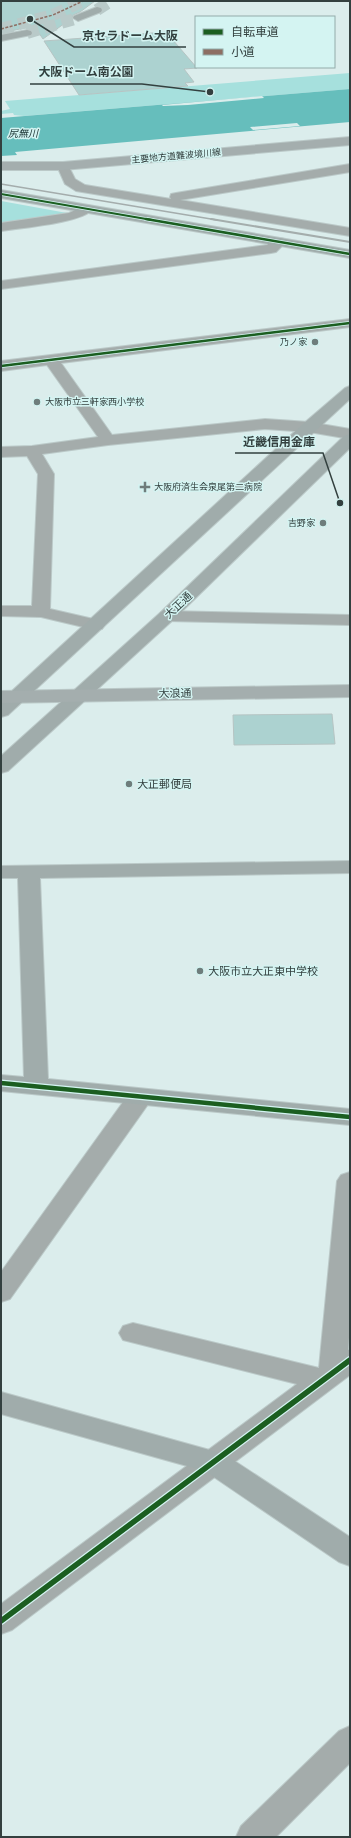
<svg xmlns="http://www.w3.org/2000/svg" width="351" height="1838" font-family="'Times New Roman','Noto Sans JP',serif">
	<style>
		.green { fill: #a6e0dd }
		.water { fill: #66bebc }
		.pier { fill: #dbedec }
		.building { fill: #acd2d0; stroke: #b6c4c3 }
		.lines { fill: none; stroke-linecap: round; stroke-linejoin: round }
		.street-tunnel { stroke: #b9cac9; stroke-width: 12; stroke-dasharray: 12 6; stroke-linecap: butt }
		.secondary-tunnel { stroke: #b9cac9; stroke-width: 12; stroke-dasharray: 12 6; stroke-linecap: butt }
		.street-casing { stroke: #bbc9c8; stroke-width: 2 }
		.secondary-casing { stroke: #bbc9c8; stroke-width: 2 }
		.primary-casing { stroke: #bbc9c8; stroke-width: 2 }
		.street { fill: #a4acab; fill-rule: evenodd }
		.secondary { fill: #a0acab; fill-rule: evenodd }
		.primary { fill: #a4aeae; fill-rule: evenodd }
		.rail-far1 { stroke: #a4adac; stroke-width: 1.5 }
		.rail { stroke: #a4adac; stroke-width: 2 }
		.quiet { stroke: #8d6e63; stroke-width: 1.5; stroke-dasharray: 3 1.5; stroke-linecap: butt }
		.cycleway-far3-casing { stroke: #d4f4f2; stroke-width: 3.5 }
		.cycleway-far2-casing { stroke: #d4f4f2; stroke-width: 4 }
		.cycleway-far1-casing { stroke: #d4f4f2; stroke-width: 7 }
		.cycleway-casing { stroke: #d4f4f2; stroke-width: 8 }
		.cycleway-far3 { stroke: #1b5e20; stroke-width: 2 }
		.cycleway-far2 { stroke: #1b5e20; stroke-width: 2.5 }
		.cycleway-far1 { stroke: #1b5e20; stroke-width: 4.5 }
		.cycleway { stroke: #1b5e20; stroke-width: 5.5 }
		.poi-dot { fill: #6e7d7c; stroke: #d4f4f2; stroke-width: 1.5 }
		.labels { text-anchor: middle; stroke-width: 3; stroke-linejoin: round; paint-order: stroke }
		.far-street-label { font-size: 9px; fill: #33403f; stroke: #d4f4f2 }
		.far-poi-label { font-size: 9px; fill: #33403f; stroke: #d4f4f2; text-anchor: end }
		.far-water-label { font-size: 10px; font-style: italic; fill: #1c3534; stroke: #d4f4f2 }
		.street-label { font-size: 11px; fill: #33403f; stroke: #d4f4f2 }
		.poi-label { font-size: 11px; fill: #33403f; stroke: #d4f4f2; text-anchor: start }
		.leader { fill: none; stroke: #33403f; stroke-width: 1.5 }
		.callout-dot { fill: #33403f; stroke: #d4f4f2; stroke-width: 1.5 }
		.callout-label { font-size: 12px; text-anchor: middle; font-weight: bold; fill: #33403f; stroke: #d4f4f2; stroke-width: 3; stroke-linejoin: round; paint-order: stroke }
	</style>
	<rect width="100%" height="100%" fill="#dbedec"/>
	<path class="green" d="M350,73V89L24,116L14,115L13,113L1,114V111L10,109L5,101Z
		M1,201L67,213L1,224Z"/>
	<path class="water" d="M350,89V122L15,152L17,155L1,156V118Z"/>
	<path class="pier" d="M262,96L264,98L188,105L163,106L162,105Z
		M297,123L300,126L253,130L250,127Z"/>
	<path class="building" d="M1,1H95L80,12L73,15L72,18L43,39L34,26L1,33Z
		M166,32L197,68L184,69L194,82L185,83L188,86L79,95L44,41Z
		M332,714L335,744L234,745L233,715Z"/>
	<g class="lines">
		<path class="street-tunnel" d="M1,29L53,15L83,1"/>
		<path class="secondary-tunnel" d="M97,10L111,1
			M27,33L78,18"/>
		<g class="street-casing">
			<path id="street" d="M63,162L67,163L75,179L85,185L171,199L170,197L171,194L176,193L350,164V172L180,200L350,228V236L76,191L65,184L57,166L59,163Z
				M86,205L91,206L93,209C83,223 19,228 1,231V223L69,213Z
				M279,238L284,239L286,242L276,252L271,253L1,289V281L267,245L274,239Z
				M350,319V327L61,363L112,435L265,419L309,422L350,429V439L309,432L265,429L108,445L42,454L54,474L50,609L102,621L105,625L102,629L96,630L41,617L1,616V606H32L38,474L27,456L1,457V447L32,446L98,437L47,365L1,371V361Z
				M167,611L350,615V625L167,621L161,620L158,616L161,612Z
				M140,1089L149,1091L152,1097L149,1103L10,1299L1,1302V1272L131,1091Z
				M350,1172V1325L348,1350L350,1349V1375L12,1630L1,1634V1604L297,1384L123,1340L119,1333L123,1326L133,1323L319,1368L337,1181L341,1175Z
				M350,1726V1763L276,1837H236L241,1826L339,1731Z"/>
		</g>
		<g class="secondary-casing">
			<path id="secondary" d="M97,7L101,8L102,10L101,12L78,21L73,18L74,16Z
				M27,30L31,31L32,33L31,35L1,41V35Z
				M1,190L350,250V258L1,198Z
				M350,386V399L8,715L1,717V701L303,424L345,388Z
				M350,434V448L173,620L8,771L1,773V756L161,612L344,436Z
				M350,861V873L40,878L48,1079L350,1109V1125L1,1091V1075L24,1077L18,878H1V866Z
				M1,1392L224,1454L350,1537V1566L339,1562L205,1471L1,1414Z"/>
		</g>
		<g class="primary-casing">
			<path id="primary" d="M350,137V145L63,170H1V162H63Z
				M350,685V697L1,703V691Z"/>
		</g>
		<use href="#street" class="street"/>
		<use href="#secondary" class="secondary"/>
		<use href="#primary" class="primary"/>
		<path class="rail-far1" d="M1,184L217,220"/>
		<path class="rail" d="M211,219L350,242"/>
		<path class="quiet" d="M1,29L53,15L83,1"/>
		<g class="cycleway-far3-casing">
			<path id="cycleway-far3" d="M1,194L152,220"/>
		</g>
		<g class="cycleway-far2-casing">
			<path id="cycleway-far2" d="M146,219L350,254
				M1,366L350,323"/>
		</g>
		<g class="cycleway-far1-casing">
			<path id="cycleway-far1" d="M1,1083L350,1117"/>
		</g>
		<g class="cycleway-casing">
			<path id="cycleway" d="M1,1621L350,1360"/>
		</g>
		<use href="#cycleway-far3" class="cycleway-far3"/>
		<use href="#cycleway-far2" class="cycleway-far2"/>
		<use href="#cycleway-far1" class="cycleway-far1"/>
		<use href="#cycleway" class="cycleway"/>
	</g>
	<g class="poi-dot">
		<circle cx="315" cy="342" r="4"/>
		<circle cx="37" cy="402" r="4"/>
		<path d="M143 481h4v4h4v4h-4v4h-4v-4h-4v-4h4z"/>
		<circle cx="323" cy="523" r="4"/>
		<circle cx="129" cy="784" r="4"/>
		<circle cx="200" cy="971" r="4"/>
	</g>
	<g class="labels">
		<g class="far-street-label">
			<text transform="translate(176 156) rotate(-5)" y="3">主要地方道難波境川線</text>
		</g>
		<g class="far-poi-label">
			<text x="307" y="345">乃ノ家</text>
			<text x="45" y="405" text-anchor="start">大阪市立三軒家西小学校</text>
			<text x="154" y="490" text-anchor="start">大阪府済生会泉尾第二病院</text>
			<text x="315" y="526">吉野家</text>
		</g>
		<g class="far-water-label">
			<text x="23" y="137">尻無川</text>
		</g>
		<g class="street-label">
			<text transform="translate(178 605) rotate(-43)" y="4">大正通</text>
			<text transform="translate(175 693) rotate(-1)" y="4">大浪通</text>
		</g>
		<g class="poi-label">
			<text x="137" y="788">大正郵便局</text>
			<text x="208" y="975">大阪市立大正東中学校</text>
		</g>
	</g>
	<path class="leader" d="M30 19L74 47H186M210 92L142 84H30M340 503L323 453H235"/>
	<g class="callout-dot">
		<circle cx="30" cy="19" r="4"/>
		<circle cx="210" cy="92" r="4"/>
		<circle cx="340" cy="503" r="4"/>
	</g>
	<g class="callout-label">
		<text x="130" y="40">京セラドーム大阪</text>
		<text x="86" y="76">大阪ドーム南公園</text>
		<text x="279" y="446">近畿信用金庫</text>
	</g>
	<rect width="351" height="1838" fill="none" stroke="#33403f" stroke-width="4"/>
	<rect x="195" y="16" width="140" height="52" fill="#d4f4f2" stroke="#94acaa"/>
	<rect x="203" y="29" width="20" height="6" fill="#1b5e20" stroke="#94acaa"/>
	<text x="231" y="36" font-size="12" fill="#33403f">自転車道</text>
	<rect x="203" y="49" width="20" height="6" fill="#8d6e63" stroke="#94acaa"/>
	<text x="231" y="56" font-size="12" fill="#33403f">小道</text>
</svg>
